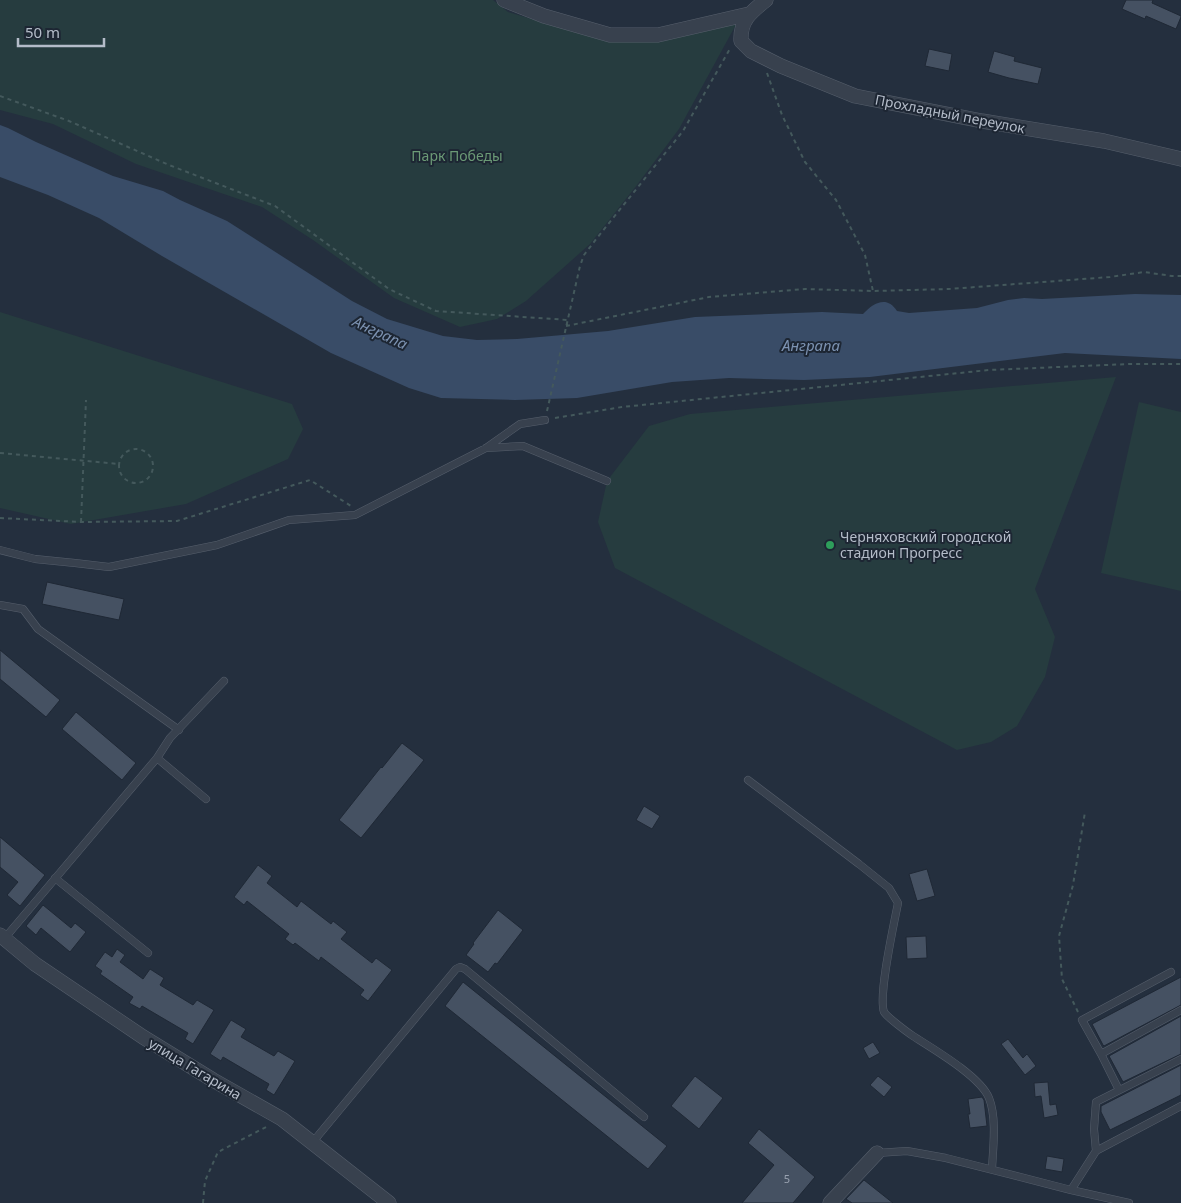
<svg xmlns="http://www.w3.org/2000/svg" width="1181" height="1203" font-family="'Noto Sans',sans-serif">
	<style>
		.green { fill: #263c3f }
		.water { fill: #394c67 }
		.building { fill: #455162; stroke: #1f2835 }
		.lines { fill: none; stroke-linecap: round; stroke-linejoin: round }
		.service-casing { stroke: #565f6c; stroke-width: 8 }
		.minor-casing { stroke: #565f6c; stroke-width: 15 }
		.path { stroke: #44595c; stroke-width: 2; stroke-dasharray: 4 4; stroke-linecap: butt }
		.service { stroke: #38414e; stroke-width: 7 }
		.minor { stroke: #38414e; stroke-width: 14 }
		.leisure-dot { fill: #2e9e5b; stroke: #1d2633; stroke-width: 2 }
		.labels { text-anchor: middle; stroke-width: 4; stroke-linejoin: round; paint-order: stroke }
		.number-label { font-size: 11px; fill: #98a1af }
		.street-label { font-size: 14px; fill: #b4bcc9; stroke: #1d2633 }
		.park-label { font-size: 14px; fill: #6b9a76; stroke: #1d2633 }
		.poi-label { font-size: 14px; fill: #b4bcc9; stroke: #1d2633; text-anchor: start }
		.water-label { font-size: 15px; font-style: italic; fill: #7c92b1; stroke: #1d2633 }
	</style>
	<rect width="100%" height="100%" fill="#242f3e"/>
	<path class="green" d="M0,0H493L508,12L599,39L739,19L679,129L637,185L590,244L526,301L497,319L460,327L394,298L313,240L262,207L136,164L53,124L0,110Z
		M0,312L292,404L303,429L288,459L186,504L71,524L0,508Z
		M1116,377L1035,589L1055,637L1045,677L1017,726L991,742L957,750L615,568L598,522L607,481L649,426L690,414Z
		M1139,402L1181,412V591L1101,573Z"/>
	<path class="water" d="M0,125L8,128L36,142L113,176L163,191L180,200L227,221L352,301L387,319L443,336L477,340L517,339L608,331L695,317L822,312L863,314C873,303 887,295 897,311L909,313L977,308L1008,300L1024,298L1042,299L1135,294L1181,295V359L1065,353L870,377L804,380L729,378L672,382L577,398L515,400L441,398L409,388L331,353L162,256L99,218L48,195L0,177Z"/>
	<path class="building" d="M1126,0H1153L1152,3L1181,16V17L1176,29L1146,16L1145,19L1122,9Z
		M929,49L952,54L949,71L925,66Z
		M994,51L1015,57L1014,61L1042,68L1038,84L1009,78L988,72Z
		M47,582L124,599L119,620L42,604Z
		M0,650L60,700L46,717L0,679Z
		M76,712L136,763L122,780L62,729Z
		M402,743L424,760L361,838L339,820L381,767L382,768Z
		M644,806L660,816L652,829L636,820Z
		M0,837L45,875L20,906L7,895L18,882L0,867Z
		M258,865L272,876L267,883L297,907L301,901L331,924L333,921L347,932L341,939L372,963L376,958L392,970L368,1001L360,995L364,990L321,957L319,961L295,943L293,945L285,939L289,934L247,901L244,905L234,897Z
		M927,869L935,896L917,901L909,874Z
		M43,905L71,928L75,923L86,932L70,952L41,928L36,935L26,926Z
		M498,910L523,930L497,964L495,963L488,972L466,955L474,944L473,943Z
		M926,936L927,958L907,959L906,937Z
		M117,949L125,955L120,962L143,979L150,969L164,978L160,985L193,1005L197,1000L214,1010L193,1044L185,1039L188,1033L142,1006L140,1009L129,1003L133,997L100,974L102,971L95,966L105,952L112,957Z
		M1181,977V1005L1104,1046L1103,1045L1092,1024Z
		M463,982L667,1146L648,1169L445,1006Z
		M1181,1016V1054L1123,1082L1109,1056Z
		M231,1020L246,1029L241,1037L274,1056L278,1051L295,1061L274,1095L266,1090L269,1084L223,1057L221,1061L210,1054Z
		M1008,1039L1023,1058L1027,1054L1036,1066L1025,1075L1001,1044Z
		M873,1042L880,1053L869,1059L863,1048Z
		M1181,1065V1095L1110,1130L1101,1112V1106Z
		M695,1076L723,1098L699,1129L671,1106Z
		M878,1076L892,1087L884,1097L870,1085Z
		M1048,1082L1050,1105L1056,1104L1058,1115L1044,1118L1041,1096L1035,1097L1034,1083Z
		M982,1097L984,1100L987,1126L970,1128L968,1114H970L968,1099Z
		M759,1129L815,1177L793,1203H742L774,1165L748,1143Z
		M1047,1156L1064,1159L1062,1172L1045,1169Z
		M864,1180L893,1203H852L846,1199Z"/>
	<g class="lines">
		<g class="service-casing">
			<path id="service" d="M486,448L523,446L607,481
				M0,550L35,559L75,563L109,567L217,545L289,520L355,515L486,448L520,424L545,420
				M0,605L23,609L38,629L179,730
				M157,758L170,738L224,681
				M748,780L859,864L889,888L898,903C894,924 878,995 884,1012C887,1017 907,1032 913,1036C933,1049 980,1076 989,1098C997,1118 993,1148 992,1169
				M55,878L148,953
				M4,939L157,758L206,799
				M1101,1054L1082,1020L1171,972
				M1119,1090L1101,1054L1181,1010
				M312,1143L456,969L460,967L465,969L644,1117
				M1096,1151L1094,1129L1096,1102L1181,1059
				M877,1153L907,1151L946,1158L1071,1190L1129,1203
				M1071,1190L1096,1151L1181,1106"/>
		</g>
		<g class="minor-casing">
			<path id="minor" d="M504,0L544,16L610,35H658L749,14
				M766,0C751,12 740,20 741,41L751,51L781,66L855,96L982,121L1104,141L1181,159
				M0,935L35,964L143,1037L213,1080L282,1119L389,1203
				M830,1203L877,1153"/>
		</g>
		<path class="path" d="M767,73L782,115L805,162L836,200L865,255L873,291
			M0,96L69,121L169,165L275,206L389,289L436,311L568,320
			M566,326L709,297L805,289L873,291L949,289L1110,277L1144,272L1172,276H1181
			M547,411L580,266L584,255L597,238L683,131L731,47
			M555,418L622,407L989,370L1129,364H1181
			M119 466a17 17 0 1 1 34 0a17 17 0 1 1-34 0Z
			M0,453L119,464
			M0,518L81,522L177,521L310,480L351,506
			M81,522L86,400
			M1078,1012L1062,979L1059,936L1073,885L1085,812
			M203,1203L205,1181L218,1152L268,1126"/>
		<use href="#service" class="service"/>
		<use href="#minor" class="minor"/>
	</g>
	<circle class="leisure-dot" cx="830" cy="545" r="5"/>
	<g class="labels">
		<g class="number-label">
			<text x="787" y="1183">5</text>
		</g>
		<g class="street-label">
			<text transform="translate(950 114) rotate(11)" y="5">Прохладный переулок</text>
			<text transform="translate(195 1069) rotate(31)" y="5">улица Гагарина</text>
		</g>
		<g class="park-label">
			<text x="457" y="161">Парк Победы</text>
		</g>
		<g class="poi-label">
			<text x="840" y="542">Черняховский городской<tspan x="840" dy="16">стадион Прогресс</tspan></text>
		</g>
		<g class="water-label">
			<text transform="translate(380 333) rotate(25)" y="5">Анграпа</text>
			<text x="811" y="351">Анграпа</text>
		</g>
	</g>
	<path d="M18 38v8h86v-8" fill="none" stroke="#b4bcc9" stroke-width="2.5"/>
	<text x="25" y="38" font-size="15" fill="#b4bcc9" stroke="#1d2633" stroke-width="4" paint-order="stroke">50 m</text>
</svg>
